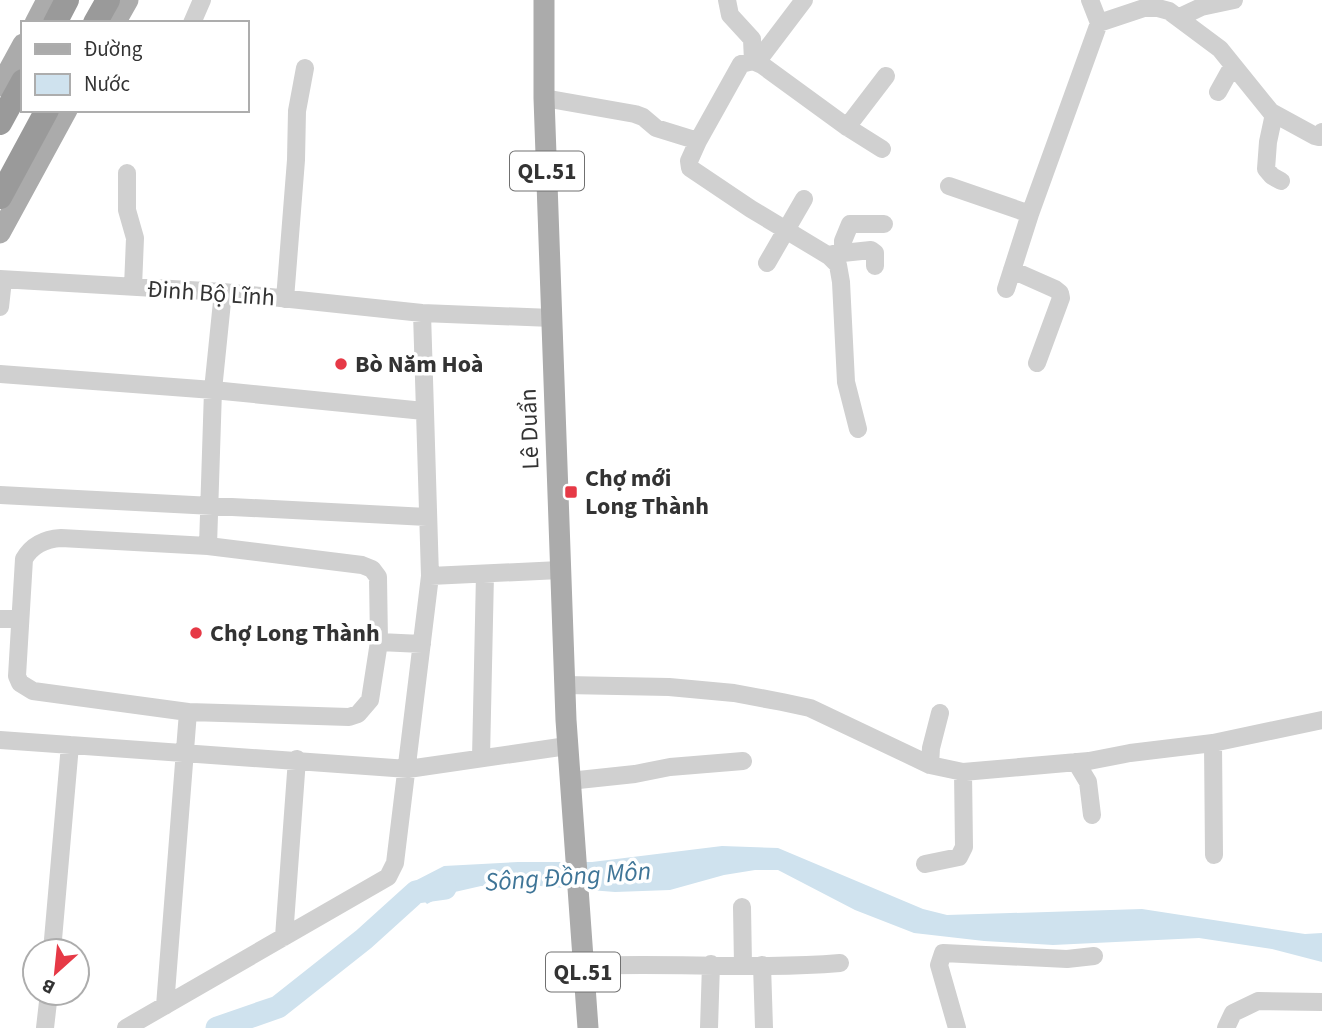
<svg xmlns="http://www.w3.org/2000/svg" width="1322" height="1028" font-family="'Source Sans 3',sans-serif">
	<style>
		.water { fill: #cfe2ee }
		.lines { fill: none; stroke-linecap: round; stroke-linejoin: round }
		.river { stroke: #cfe2ee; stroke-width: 23 }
		.minor { stroke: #d0d0d0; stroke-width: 18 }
		.major { stroke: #ababab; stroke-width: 21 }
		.highway { stroke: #9a9a9a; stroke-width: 24 }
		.poi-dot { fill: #e63946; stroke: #fff; stroke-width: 2.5 }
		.labels { text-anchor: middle; stroke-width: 7; stroke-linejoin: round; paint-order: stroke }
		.shield { fill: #fff; stroke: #707070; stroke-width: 2 }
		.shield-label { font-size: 23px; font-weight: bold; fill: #333 }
		.street-label { font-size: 24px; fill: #333; stroke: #fff }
		.poi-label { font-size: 24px; font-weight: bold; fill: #333; stroke: #fff; text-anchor: start }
		.water-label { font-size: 26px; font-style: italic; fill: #3f7597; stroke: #fff }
	</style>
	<rect width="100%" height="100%" fill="#fff"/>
	<path class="water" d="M722,846L778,848L923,909L947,915L1142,909L1305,934L1322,933V962L1272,949L1199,938L1053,945L984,941L914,933L855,910L778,870H755L724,875L670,890L615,892L540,886H481L446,894L427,904L409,884L444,866L518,862H592Z"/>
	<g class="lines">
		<path class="river" d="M217,1028L278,1007L364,939L416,892L445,888"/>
		<path class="minor" d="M727,0L730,15L752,39L753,61
			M1180,17L1201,7L1234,0
			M192,23L202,0
			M1099,23L1144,8H1158L1169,11L1220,49L1271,112L1315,136L1319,137L1322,132
			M757,62L804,0
			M1218,92L1233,65
			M544,98L635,114L643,117L656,128L698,141L689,161L690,168L751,209L829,256L838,265L841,282L846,382L858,429
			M1274,114L1268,142L1266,169L1272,176L1281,181
			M847,127L886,76
			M698,141L741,64L753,61L762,65L847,127L882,149
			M127,173V210L135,238L133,287
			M949,186L1030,214
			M843,252V241L850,224H884
			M833,254L871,250L875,253V266
			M767,263L804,199
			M1012,270L1055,289L1060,293L1061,298L1037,363
			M0,279L223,292L422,313L552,318
			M1006,289L1030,214L1099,23L1090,0
			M285,299L296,160L297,111L305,68
			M0,307L3,280
			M0,374L213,390L424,411
			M0,495L427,517
			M208,546L213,390L223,292
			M430,576L560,570
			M0,619H19
			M379,642L422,644
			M565,685L669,687L734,693L782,702L810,708L930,765L963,772L1089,761L1130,753L1213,743L1322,720
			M0,740L408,769L567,746
			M1213,743L1214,855
			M481,758L485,574
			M1076,762L1088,782L1092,815
			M930,765L931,748L940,713
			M569,781L635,774L670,767L743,761
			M925,864L959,857L964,847L963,772
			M742,907L743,965
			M284,937L297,759
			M52,951L70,745
			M762,965L764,1028
			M583,966C668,962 755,970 840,963
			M165,1006L188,712L33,691L20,683L17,676L24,559C32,545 45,539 61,538L208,546L362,565L372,569L378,577L379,642L370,700L358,714L349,717L188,712
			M45,1028L49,993
			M126,1028L388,877L395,863L430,576L422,313
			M709,1028L711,964
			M957,1028L939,965L943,953L1067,959L1094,956
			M1226,1028L1233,1013L1258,1001L1322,1002"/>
		<path class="major" d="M544,0V98L566,720L588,1028
			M35,23L47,0
			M115,23L128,0
			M0,86L23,44
			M0,233L67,110"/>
		<path class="highway" d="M55,23L67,0
			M95,23L108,0
			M0,123L23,81
			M0,197L47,110"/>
	</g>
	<g class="poi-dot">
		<circle cx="341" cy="364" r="7"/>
		<rect x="564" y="485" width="14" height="14" rx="3.5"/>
		<circle cx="196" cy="633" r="7"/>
	</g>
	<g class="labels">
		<g class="shield">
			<rect x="510" y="151.5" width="74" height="39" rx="5"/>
			<rect x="546" y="952.5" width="74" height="39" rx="5"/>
		</g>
		<g class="shield-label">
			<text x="547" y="179">QL.51</text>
			<text x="583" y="980">QL.51</text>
		</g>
		<g class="street-label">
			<text transform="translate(211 293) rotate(4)" y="8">Đinh Bộ Lĩnh</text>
			<text transform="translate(529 429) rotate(-92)" y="8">Lê Duẩn</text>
		</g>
		<g class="poi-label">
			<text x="355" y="372">Bò Năm Hoà</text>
			<text x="585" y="486">Chợ mới<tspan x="585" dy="28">Long Thành</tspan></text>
			<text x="210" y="641">Chợ Long Thành</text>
		</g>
		<g class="water-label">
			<text transform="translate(568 876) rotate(-4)" y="9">Sông Đồng Môn</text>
		</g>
	</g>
	<rect x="21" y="21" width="228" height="91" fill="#ffffff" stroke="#adadad" stroke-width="2"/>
	<rect x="35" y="44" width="35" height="10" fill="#ababab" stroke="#adadad" stroke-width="2"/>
	<text x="84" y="56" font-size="21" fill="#333333">Đường</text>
	<rect x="35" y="74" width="35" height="21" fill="#cfe2ee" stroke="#adadad" stroke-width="2"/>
	<text x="84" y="91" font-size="21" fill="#333333">Nước</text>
	<g transform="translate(56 972) rotate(207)"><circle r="33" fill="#ffffff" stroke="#adadad" stroke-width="2"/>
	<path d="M0-5L12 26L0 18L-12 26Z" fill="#e63946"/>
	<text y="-10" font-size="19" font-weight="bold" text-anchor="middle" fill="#333333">B</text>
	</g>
</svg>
